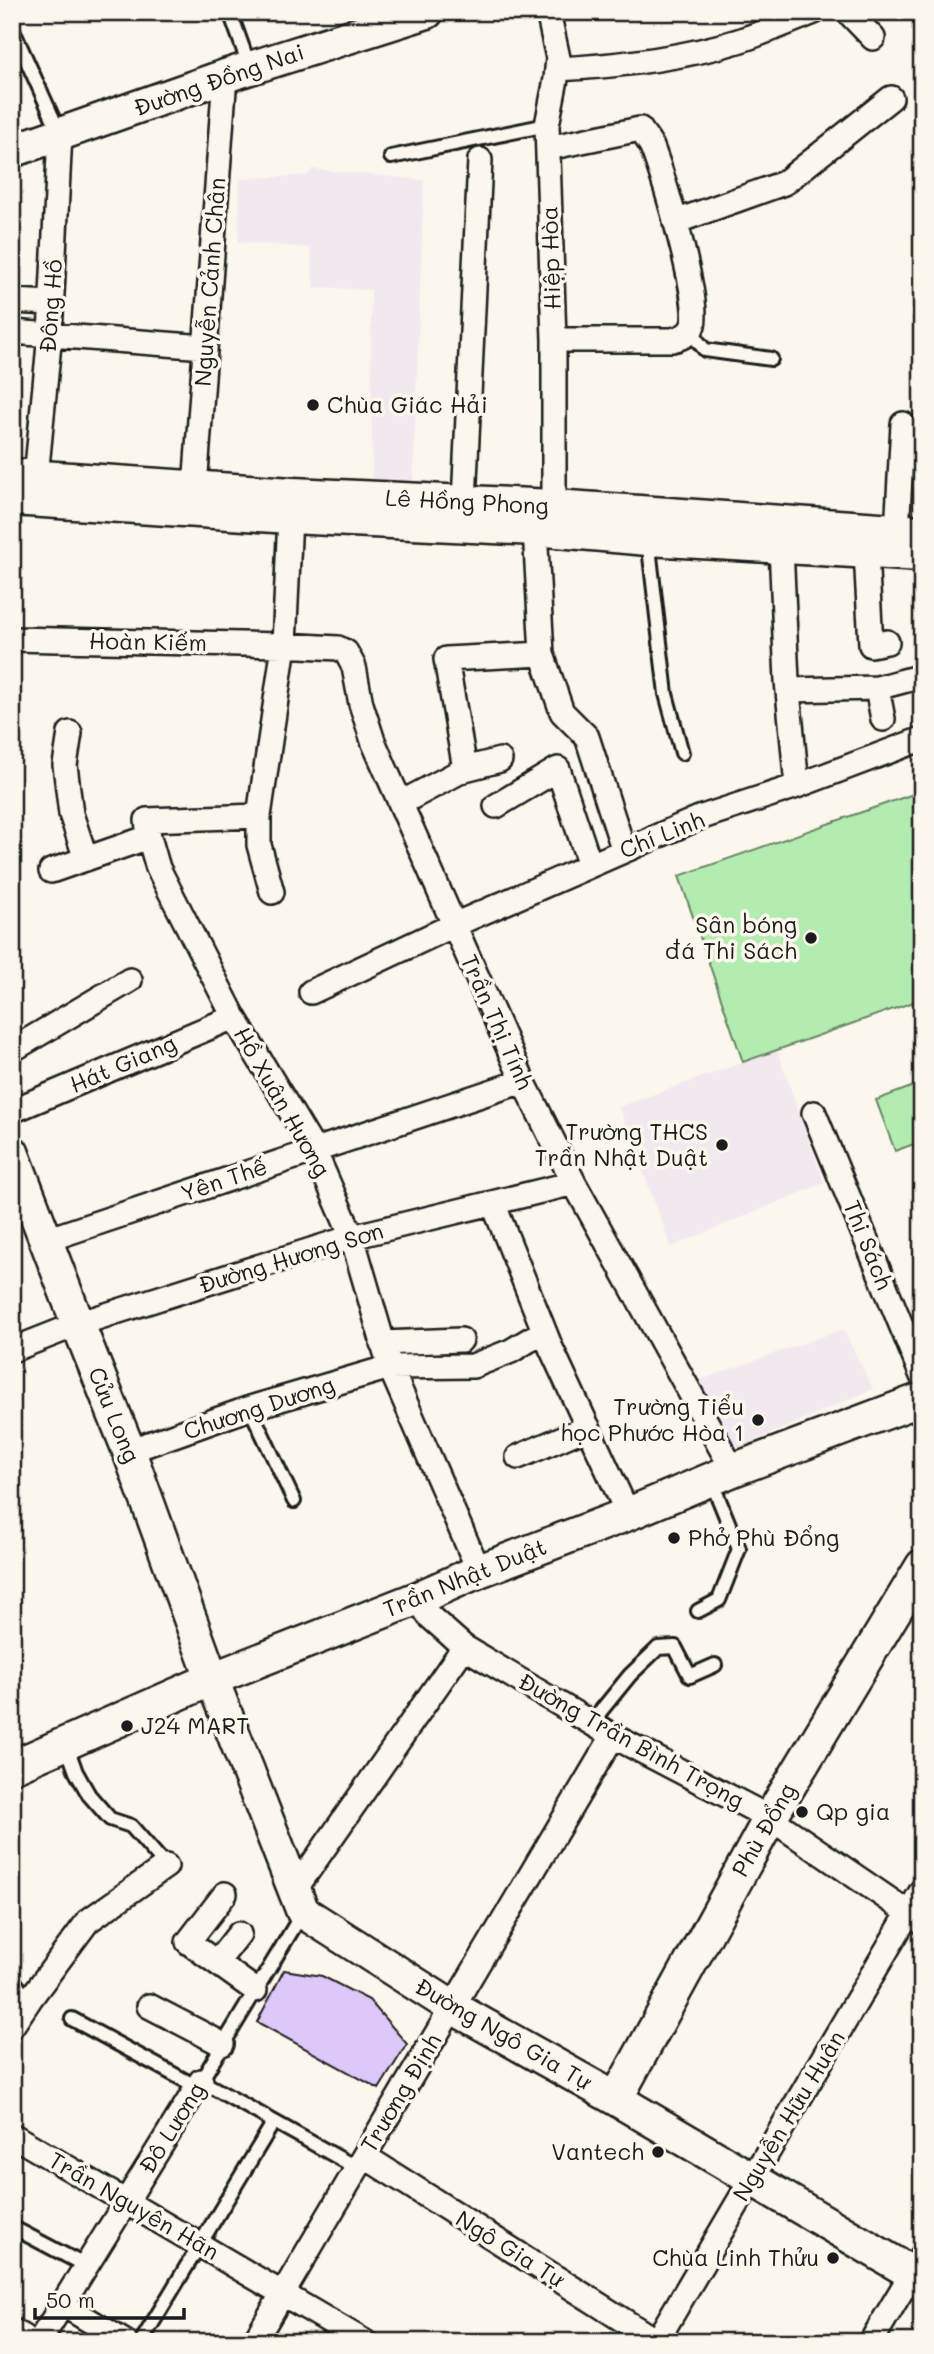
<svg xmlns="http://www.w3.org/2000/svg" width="934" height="2354" font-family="Mali,sans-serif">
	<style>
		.built { fill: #f2e9f0 }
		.green { fill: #b3ecb0; stroke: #688466; stroke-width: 2 }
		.building { fill: #ddc8f9; stroke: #1c1c1c; stroke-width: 2 }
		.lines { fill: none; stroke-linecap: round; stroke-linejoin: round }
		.lane-casing { stroke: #1c1c1c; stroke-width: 18 }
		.street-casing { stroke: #1c1c1c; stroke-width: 28 }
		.secondary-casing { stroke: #1c1c1c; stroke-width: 37 }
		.lane { stroke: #fbf7ec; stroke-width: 12 }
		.street { stroke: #fbf7ec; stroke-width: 23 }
		.secondary { stroke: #fbf7ec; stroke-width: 32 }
		.poi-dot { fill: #1c1c1c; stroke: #fbf7ec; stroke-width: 2.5 }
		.labels { text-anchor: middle; stroke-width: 7; stroke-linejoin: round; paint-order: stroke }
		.street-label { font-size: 23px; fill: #1c1c1c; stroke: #fbf7ec }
		.poi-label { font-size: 23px; fill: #1c1c1c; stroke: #fbf7ec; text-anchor: end }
	</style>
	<rect width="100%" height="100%" fill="#fbf7ec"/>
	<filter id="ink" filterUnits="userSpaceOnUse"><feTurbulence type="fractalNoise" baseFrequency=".0143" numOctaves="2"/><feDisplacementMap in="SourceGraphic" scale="14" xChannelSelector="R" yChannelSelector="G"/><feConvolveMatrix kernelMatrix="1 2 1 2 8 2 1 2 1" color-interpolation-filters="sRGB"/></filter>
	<g filter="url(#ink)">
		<path class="built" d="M312,169L424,180L413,483L372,484L371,290L314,287L310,248L238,242L240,179L308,175Z
			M777,1050L824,1183L671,1247L619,1107Z
			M843,1329L873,1389L731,1451L695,1382Z"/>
		<path class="green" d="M922,791V999L743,1062L679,876Z
			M922,1083V1141L895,1151L876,1100Z"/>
		<path class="building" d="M284,1970L322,1976L369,2000L407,2044L379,2089L257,2022Z"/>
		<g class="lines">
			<g class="lane-casing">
				<path id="lane" d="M230,12L250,68
					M12,28L60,134
					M391,157L547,125
					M693,326L697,340L705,350L771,359
					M648,539L666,694L682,753
					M250,1408L294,1501
					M698,1611L719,1600L739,1549L711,1480
					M591,1723L630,1675L653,1653L658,1648L675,1647L690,1676L715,1665
					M66,1744L76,1772L89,1795L110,1819L131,1826L166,1866
					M303,1912L201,2081L357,2168
					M12,1978L24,1995L30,1999
					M72,2019L197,2087
					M12,2227L86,2266
					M141,2342L273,2123"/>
			</g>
			<g class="street-casing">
				<path id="street" d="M548,12L558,58L556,79L547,125L554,340V506
					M848,12L873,38
					M557,69C618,66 680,59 738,41C764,33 789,22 814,12
					M548,148L640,129C644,135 649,141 652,147C663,176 701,299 693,325C690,335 681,338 672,340H554
					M675,222L784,183L891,98
					M12,301L51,303
					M12,332L205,347
					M36,477L50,334L60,134
					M195,488L225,76
					M464,502L480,160
					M535,529L542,654L562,712L587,737L624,851
					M897,531L903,424
					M866,552L871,645L887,642
					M12,639L284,645L338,648L346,652L354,667L361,704L373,741L523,1081L574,1183L733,1470
					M877,688L883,719
					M788,690L877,688L922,676
					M70,733L65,765L71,814L86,859
					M465,769L446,659L542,654
					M797,786L919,740
					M401,803L465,769L500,760
					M496,806L558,769L590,865
					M259,816L147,820L149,837L158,868L234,1017L314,1150L352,1237L390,1367L479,1571
					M51,871L149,837
					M272,892L259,845V816L284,645L290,517
					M311,992L454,925L699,818L797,786L787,681L781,547
					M12,1050L130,980
					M12,1111L234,1017
					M814,1113L922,1376
					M493,1203L551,1348L628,1514
					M46,1240L523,1081
					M382,1343L461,1340
					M12,1350L78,1324L352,1237L574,1183
					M129,1451L250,1408L390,1367L473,1366L511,1351L544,1331
					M518,1457L588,1427
					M418,1598L429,1616L464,1647L613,1736L770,1818L922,1922
					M294,1891L464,1647
					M225,1894L188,1942L255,1990
					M217,1962L239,1934
					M149,2006L222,2044
					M12,2026L30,1999L88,1921L166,1866
					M12,2135L365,2342
					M364,2156L656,2341
					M62,2304L125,2342
					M12,2330L31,2342
					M39,2342L201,2081
					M254,2342L613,1736
					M656,2342L922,1890
					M871,2342L922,2256"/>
			</g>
			<g class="secondary-casing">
				<path id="secondary" d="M12,151L225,76L427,12
					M12,475L292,494L554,506L922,532
					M12,499L290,517L535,529L648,539L922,555
					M12,1152L78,1324L129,1451L212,1679L303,1912L452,2007L616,2099L922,2279
					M12,1767L212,1679L418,1598L479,1571L628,1514L733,1470L922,1399
					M616,2099L770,1818L922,1566"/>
			</g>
			<use href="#lane" class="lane"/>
			<use href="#street" class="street"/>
			<use href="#secondary" class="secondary"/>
		</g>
	</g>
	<g class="poi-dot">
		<circle cx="313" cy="405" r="7"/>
		<circle cx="811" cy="938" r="7"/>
		<circle cx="722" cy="1145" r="7"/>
		<circle cx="758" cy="1420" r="7"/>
		<circle cx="674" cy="1538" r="7"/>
		<circle cx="127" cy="1726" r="7"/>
		<circle cx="802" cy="1812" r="7"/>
		<circle cx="658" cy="2152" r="7"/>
		<circle cx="833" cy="2258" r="7"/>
	</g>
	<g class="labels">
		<g class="street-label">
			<text transform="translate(219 80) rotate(-19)" y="8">Đường Đồng Nai</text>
			<text transform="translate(551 258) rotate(-92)" y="8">Hiệp Hòa</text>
			<text transform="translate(210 282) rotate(-86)" y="8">Nguyễn Cảnh Chân</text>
			<text transform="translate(51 306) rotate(-86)" y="8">Đông Hồ</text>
			<text transform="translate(467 502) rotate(3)" y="8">Lê Hồng Phong</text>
			<text transform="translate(148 642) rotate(1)" y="8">Hoàn Kiếm</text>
			<text transform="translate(662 835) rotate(-22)" y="8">Chí Linh</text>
			<text transform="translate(497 1022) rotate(66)" y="8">Trần Thị Tính</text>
			<text transform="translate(123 1064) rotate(-23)" y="8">Hát Giang</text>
			<text transform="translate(282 1102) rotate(60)" y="8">Hồ Xuân Hương</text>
			<text transform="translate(224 1180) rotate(-19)" y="8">Yên Thế</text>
			<text transform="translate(868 1245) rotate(68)" y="8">Thi Sách</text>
			<text transform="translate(291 1258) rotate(-17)" y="8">Đường Hương Sơn</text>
			<text transform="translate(259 1408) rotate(-18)" y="8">Chương Dương</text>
			<text transform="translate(114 1415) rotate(68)" y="8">Cửu Long</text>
			<text transform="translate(465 1578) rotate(-22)" y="8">Trần Nhật Duật</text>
			<text transform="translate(631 1741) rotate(29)" y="8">Đường Trần Bình Trọng</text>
			<text transform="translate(764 1830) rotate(-60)" y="8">Phù Đổng</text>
			<text transform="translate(503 2034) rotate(30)" y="8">Đường Ngô Gia Tự</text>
			<text transform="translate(401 2093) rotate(-59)" y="8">Trương Định</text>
			<text transform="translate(789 2116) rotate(-59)" y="8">Nguyễn Hữu Huân</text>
			<text transform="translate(172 2128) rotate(-58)" y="8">Đô Lương</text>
			<text transform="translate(134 2206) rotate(30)" y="8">Trần Nguyên Hãn</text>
			<text transform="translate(510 2249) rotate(32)" y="8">Ngô Gia Tự</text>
		</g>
		<g class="poi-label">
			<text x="327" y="413" text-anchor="start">Chùa Giác Hải</text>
			<text x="797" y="933">Sân bóng<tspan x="797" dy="26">đá Thi Sách</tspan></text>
			<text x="708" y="1140">Trường THCS<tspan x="708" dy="26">Trần Nhật Duật</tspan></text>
			<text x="744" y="1415">Trường Tiểu<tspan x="744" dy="26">học Phước Hòa 1</tspan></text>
			<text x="688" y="1546" text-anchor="start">Phở Phù Đổng</text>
			<text x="141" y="1734" text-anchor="start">J24 MART</text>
			<text x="816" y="1820" text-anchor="start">Qp gia</text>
			<text x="644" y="2160">Vantech</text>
			<text x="819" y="2266">Chùa Linh Thửu</text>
		</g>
	</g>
	<rect width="934" height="2354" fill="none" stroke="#fbf7ec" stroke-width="42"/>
	<rect x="21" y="21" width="892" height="2312" fill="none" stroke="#1c1c1c" stroke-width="2.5" filter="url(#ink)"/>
	<path d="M35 2308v10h149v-10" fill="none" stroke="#1c1c1c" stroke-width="3.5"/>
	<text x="46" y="2308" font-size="21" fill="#1c1c1c" stroke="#fbf7ec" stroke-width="5" paint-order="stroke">50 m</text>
</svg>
